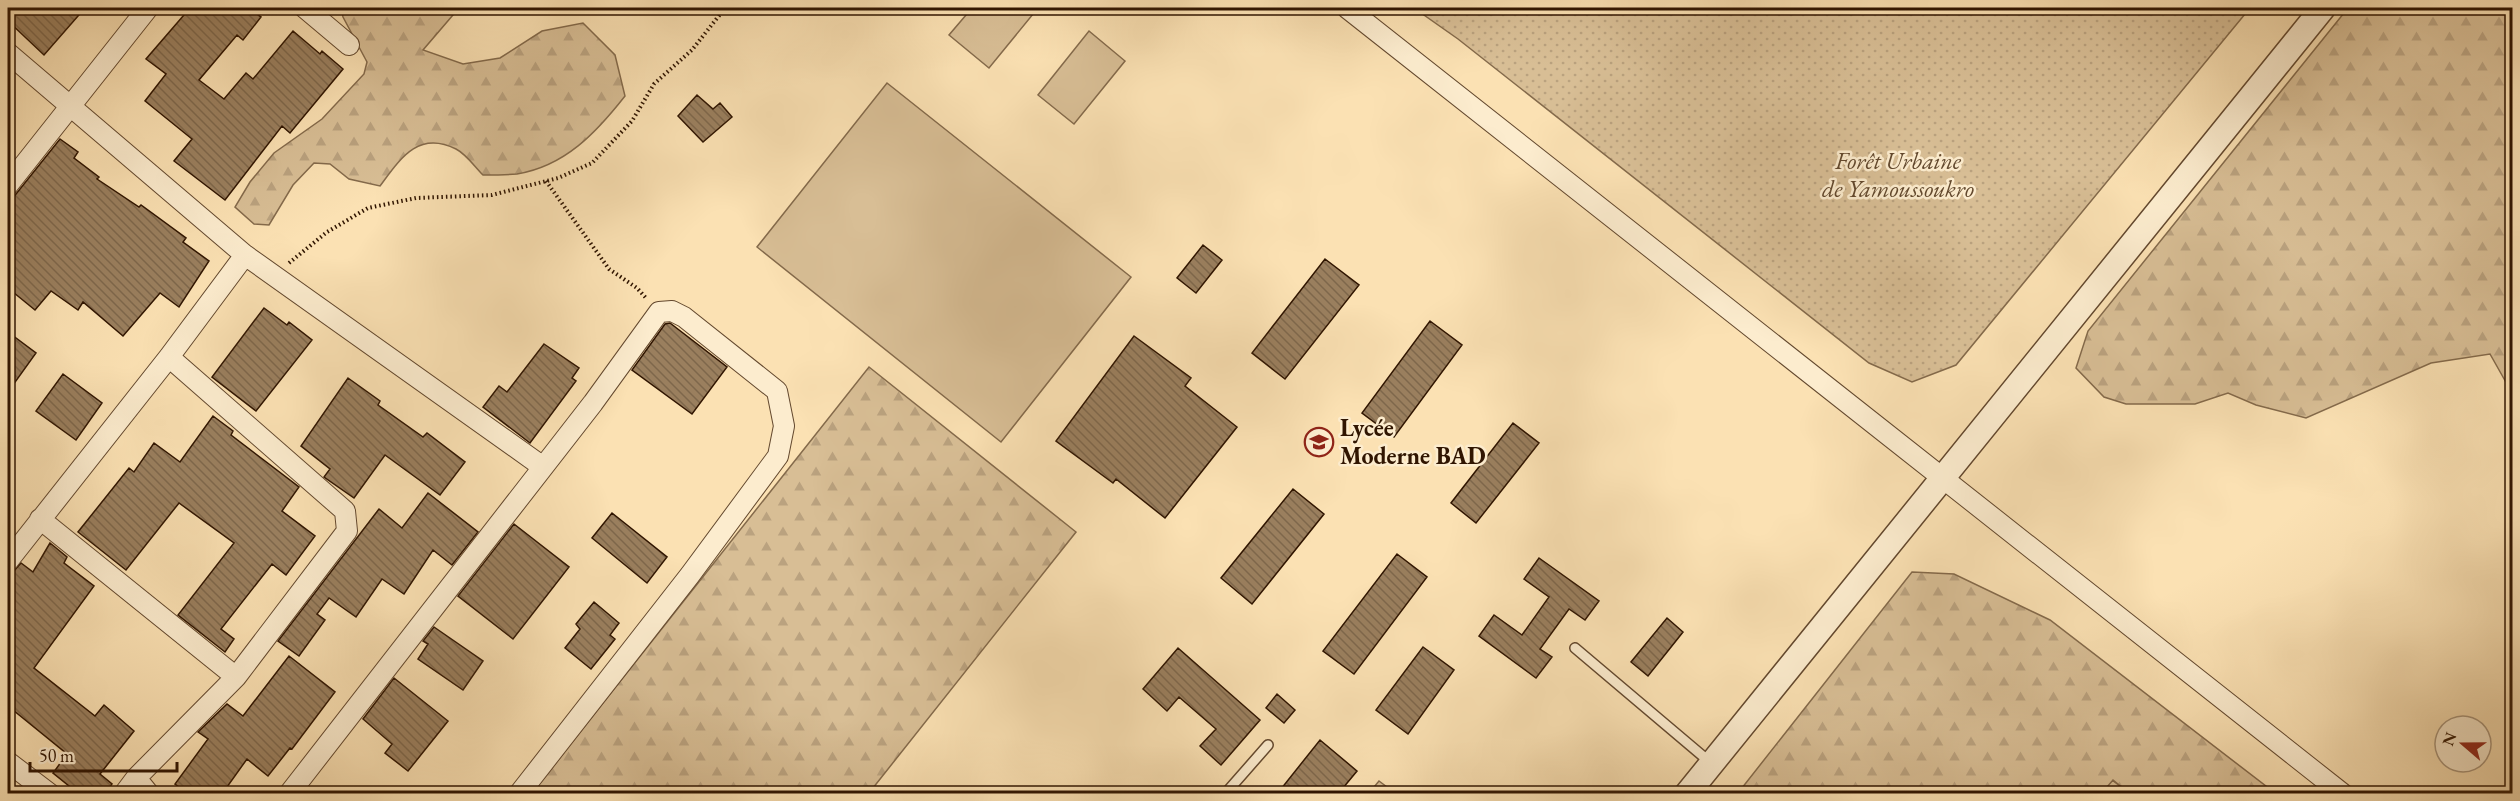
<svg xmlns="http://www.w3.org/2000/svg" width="2520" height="801" font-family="'EB Garamond',serif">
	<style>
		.grass { fill: #d8be95; stroke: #846a4b; stroke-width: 1.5 }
		.forest { fill: url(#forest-firs); stroke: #846a4b; stroke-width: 1.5 }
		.park { fill: url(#park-dots); stroke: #846a4b; stroke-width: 1.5 }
		.building { fill: url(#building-back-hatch); stroke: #301501; stroke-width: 1.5 }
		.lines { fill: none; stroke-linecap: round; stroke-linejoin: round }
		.service-casing { stroke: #63482e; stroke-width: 12 }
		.minor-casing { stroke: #63482e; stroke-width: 22 }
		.tertiary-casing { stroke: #63482e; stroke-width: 27 }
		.path { stroke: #301501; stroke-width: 4; stroke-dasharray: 1.5 3; stroke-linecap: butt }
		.service { stroke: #fcecce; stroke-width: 9 }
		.minor { stroke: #fcecce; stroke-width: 20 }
		.tertiary { stroke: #fcecce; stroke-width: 24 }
		.labels { text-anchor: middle; stroke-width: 5; stroke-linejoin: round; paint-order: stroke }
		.park-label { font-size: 24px; font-style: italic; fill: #62482d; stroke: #fcecce }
		.poi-label { font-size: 24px; font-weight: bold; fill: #301501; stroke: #fcecce; text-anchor: start }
	</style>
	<defs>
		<pattern id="forest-firs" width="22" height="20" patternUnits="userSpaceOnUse" patternTransform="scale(1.5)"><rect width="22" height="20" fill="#d8be95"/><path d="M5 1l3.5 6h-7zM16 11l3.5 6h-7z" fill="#baa27f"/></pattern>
		<pattern id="park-dots" width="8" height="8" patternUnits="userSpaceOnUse" patternTransform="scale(1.5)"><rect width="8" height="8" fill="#d8be95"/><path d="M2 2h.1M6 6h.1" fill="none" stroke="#baa27f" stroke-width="1.8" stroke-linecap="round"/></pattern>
		<pattern id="building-back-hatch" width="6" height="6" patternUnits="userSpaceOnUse" patternTransform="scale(1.5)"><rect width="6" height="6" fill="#9a7f5e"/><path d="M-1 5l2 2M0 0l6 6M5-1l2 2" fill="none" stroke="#7e674b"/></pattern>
	</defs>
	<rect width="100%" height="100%" fill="#fbe1b3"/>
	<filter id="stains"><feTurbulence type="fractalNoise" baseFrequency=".00333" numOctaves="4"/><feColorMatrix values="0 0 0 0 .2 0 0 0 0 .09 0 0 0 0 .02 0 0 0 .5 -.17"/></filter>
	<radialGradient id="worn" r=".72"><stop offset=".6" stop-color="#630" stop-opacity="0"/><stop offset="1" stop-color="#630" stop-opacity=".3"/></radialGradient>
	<path class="grass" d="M972,8H1038L989,68L949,35Z
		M1089,31L1125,61L1074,124L1038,95Z
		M887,83L1131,277L1001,442L757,247Z
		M2112,780L2129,793L2101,794Z
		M1379,781L1395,793H1369Z"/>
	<path class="forest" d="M341,8H459L423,50L463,64L500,58L542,31L583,23L615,55L625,96C596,133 565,166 517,174C506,175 494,175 483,175C475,167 466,154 456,149C418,130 400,159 380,186L349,179L330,164L314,163L293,185L269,225L254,224L235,207L250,182L274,153L322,119L364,74L367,62L343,17Z
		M2348,8H2512V393L2490,354L2431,363L2306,418L2256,405L2228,393L2195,404H2126L2104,397L2076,368L2088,331Z
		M869,367L1076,532L869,793L531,794Z
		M1912,572L1954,574L2050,620L2275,793H2129L2113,780L2101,794L1738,793Z"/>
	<path class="park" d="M1414,8H2250L1956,365L1912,382L1869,363L1458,39Z"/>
	<path class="building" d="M8,8H85L44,55L8,21Z
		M190,8H249L261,17L243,40L237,35L199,80L224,99L246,73L253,79L293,31L320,54L322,51L343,69L290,133L282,126L225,200L174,161L192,139L145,101L166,74L146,59Z
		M697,95L713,109L720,103L732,117L703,142L678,116Z
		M60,139L78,152L74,158L99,177L97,179L139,207L141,205L186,238L183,242L209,261L179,307L160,293L123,336L83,302L78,310L51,291L35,310L8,288V204Z
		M1203,245L1222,260L1196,293L1177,278Z
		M1325,259L1359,285L1285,379L1252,353Z
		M264,308L287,325L289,322L312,340L256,411L212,377Z
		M1430,321L1462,345L1394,437L1362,413Z
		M670,323L727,367L692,414L632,370L665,324Z
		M8,332L36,353L8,392Z
		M1134,336L1191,378L1185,386L1237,427L1165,518L1116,479L1113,483L1056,441Z
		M544,344L579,368L572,378L576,381L530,443L483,407L499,386L507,392Z
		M63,374L102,403L76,440L36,411Z
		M348,378L380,401L378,405L423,437L427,433L465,462L440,495L385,455L354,498L324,477L330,469L301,446Z
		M213,416L233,431L231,435L299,487L282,511L315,536L286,575L272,564L221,629L234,639L225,652L178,615L234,543L179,503L126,570L78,532L129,468L134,472L154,443L180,462Z
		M1513,423L1539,443L1476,523L1451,503Z
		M1293,489L1324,514L1252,604L1221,578Z
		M428,493L478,532L452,565L433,550L404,594L382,579L356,617L329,598L317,614L325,620L299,656L278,641L379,509L402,528Z
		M612,513L667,557L647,583L592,538Z
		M514,524L569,567L513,639L458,596Z
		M50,543L67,557L64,563L94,586L34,668L95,716L104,705L134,731L100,774L112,784L105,794H79L53,773L67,754L8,706V573L13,572L21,563L33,572Z
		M1397,554L1427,577L1354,674L1323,651Z
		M1539,558L1599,601L1585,620L1569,609L1540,649L1552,657L1536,678L1479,636L1494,615L1522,635L1549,597L1524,579Z
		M594,602L619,623L610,635L615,639L591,669L565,648L580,629L576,624Z
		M1667,618L1683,632L1648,676L1631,662Z
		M434,627L483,661L463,690L418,659L428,644L423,641Z
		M1423,647L1454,670L1408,734L1376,710Z
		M1178,648L1260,720L1221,765L1200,746L1216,729L1179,697L1167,711L1143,689Z
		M289,656L335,692L292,749L290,748L268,776L247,759L222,794H188L175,784L208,739L198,732L227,704L243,716Z
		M394,678L448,721L408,771L385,753L392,744L363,719Z
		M1277,694L1295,710L1284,723L1266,708Z
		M1320,740L1357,771L1338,794H1277Z"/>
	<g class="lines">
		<g class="service-casing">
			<path id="service" d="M1575,648L1711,763
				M1225,794L1268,745"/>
		</g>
		<g class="minor-casing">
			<path id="minor" d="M305,8L349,45
				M1347,8L2343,794
				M8,53L245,255L543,467
				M8,185L148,8
				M40,519L236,677
				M8,561L169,357L245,255
				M8,762L50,794
				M136,778L149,794
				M124,794L136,778L236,677L347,531L345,511L169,357
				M289,794L593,403L659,312L672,311L684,317L777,391L784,426L778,456L690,575L519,794"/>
		</g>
		<g class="tertiary-casing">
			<path id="tertiary" d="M1687,794L2323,8"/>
		</g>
		<path class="path" d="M546,181L609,269L637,288L646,298
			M289,263L327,232L368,208L416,198L492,195L558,178L592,163L632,121L654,84L692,50L725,8"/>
		<use href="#service" class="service"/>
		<use href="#minor" class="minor"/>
		<use href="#tertiary" class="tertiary"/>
	</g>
	<defs>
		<g id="school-ring" transform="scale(1.5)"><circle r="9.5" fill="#fcecce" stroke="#8f2418" stroke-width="1.5"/><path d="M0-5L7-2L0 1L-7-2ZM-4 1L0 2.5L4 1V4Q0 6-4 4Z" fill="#8f2418"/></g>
	</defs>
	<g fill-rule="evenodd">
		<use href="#school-ring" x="1319" y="442"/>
	</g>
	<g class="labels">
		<g class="park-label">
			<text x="1898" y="169">Forêt Urbaine<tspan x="1898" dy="28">de Yamoussoukro</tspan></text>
		</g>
		<g class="poi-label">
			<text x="1340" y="436">Lycée<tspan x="1340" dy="28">Moderne BAD</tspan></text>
		</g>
	</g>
	<rect width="2520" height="801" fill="none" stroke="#fbe1b3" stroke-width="30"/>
	<rect x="9" y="9" width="2502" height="783" fill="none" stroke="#301501" stroke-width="3"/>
	<rect x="15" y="15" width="2490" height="771" fill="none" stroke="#301501" stroke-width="1.5"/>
	<g transform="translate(2463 744) rotate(290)"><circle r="28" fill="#fcecce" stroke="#aa967c" stroke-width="1.5"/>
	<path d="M0-4.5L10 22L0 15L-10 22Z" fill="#8f2418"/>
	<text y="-9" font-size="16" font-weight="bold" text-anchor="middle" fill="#301501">N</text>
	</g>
	<path d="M30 762v9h147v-9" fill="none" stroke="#301501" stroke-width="3"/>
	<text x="39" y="762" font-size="18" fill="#301501" stroke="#fcecce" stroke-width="4.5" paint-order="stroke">50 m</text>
	<rect width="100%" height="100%" filter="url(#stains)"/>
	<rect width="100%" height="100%" fill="url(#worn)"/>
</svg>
